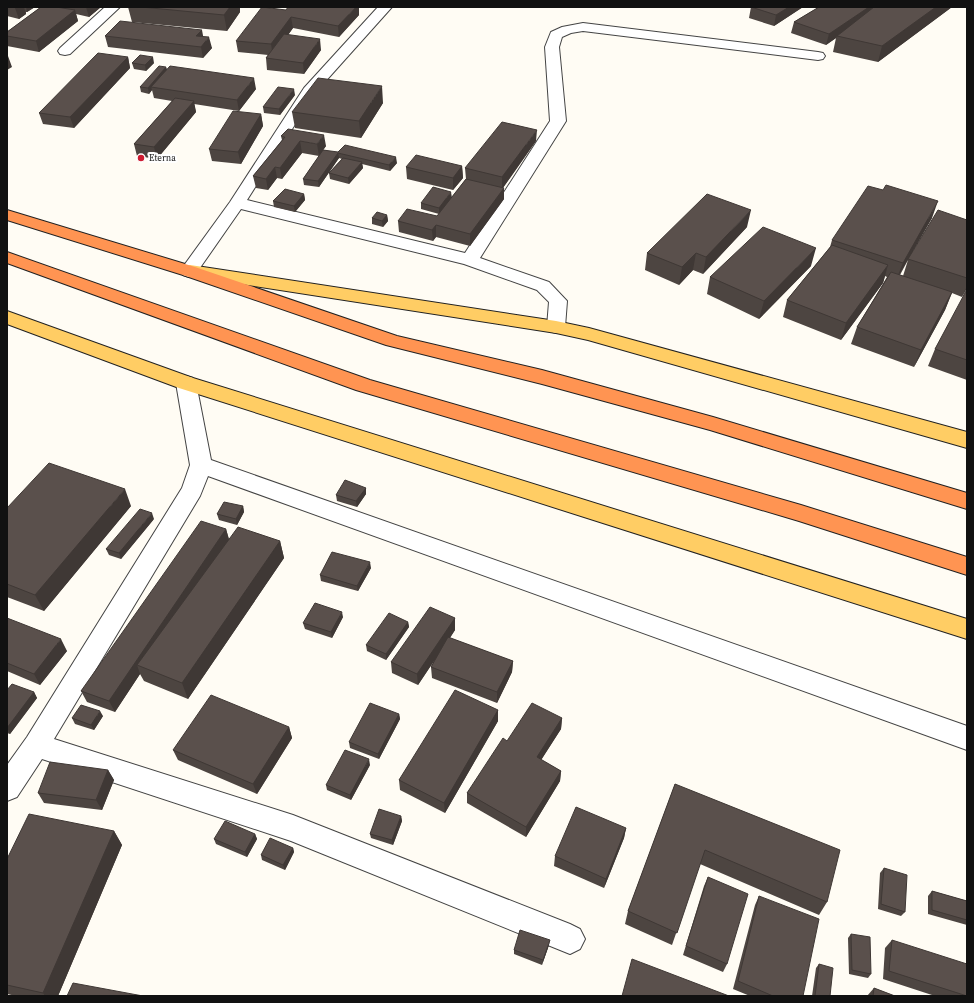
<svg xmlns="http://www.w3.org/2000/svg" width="974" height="1003" font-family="'Source Serif 4',serif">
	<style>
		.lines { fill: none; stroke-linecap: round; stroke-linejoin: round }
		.minor-casing { stroke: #444; stroke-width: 2 }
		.major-casing { stroke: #222; stroke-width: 2 }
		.highway-casing { stroke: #222; stroke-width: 2 }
		.minor { fill: #fff; fill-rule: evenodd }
		.major { fill: #ffcd64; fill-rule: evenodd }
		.highway { fill: #ff9452; fill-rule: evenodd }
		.wall { fill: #4d4541; fill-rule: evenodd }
		.shaded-wall { fill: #3f3835 }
		.building { fill: #5a504c; stroke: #3f3835 }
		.poi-dot { fill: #ce1b31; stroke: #fff; stroke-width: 1.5 }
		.labels { text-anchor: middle; stroke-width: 4; stroke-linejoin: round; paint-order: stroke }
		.far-poi-label { font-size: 9px; fill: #111; stroke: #fff; text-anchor: start }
	</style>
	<rect width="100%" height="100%" fill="#fffcf4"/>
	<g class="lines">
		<g class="minor-casing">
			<path id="minor" d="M105,7H120L70,54L65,55L60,54L58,51L60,48Z
				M378,7H392L315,93L247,200L465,253L550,121L545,47L551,32L562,27L583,23L818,52L823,53L825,56L823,59L818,60L583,31L571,33L562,37L559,47L566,121L480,258L549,282L567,301L565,327L563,331L556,333L549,331L547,327L549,302L537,290L464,264L241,209L195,275L189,277L183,275L180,271L230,202L304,88Z
				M186,376L193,378L196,383L211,460L967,726V750L208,476L200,496L54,739L293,815L570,924L580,929L585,939L580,949L570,954L291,841L42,759L17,797L7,801V765L27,737L182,488L190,465L176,383L179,378Z"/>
		</g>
		<g class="major-casing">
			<path id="major" d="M190,265L556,321L589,328L967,432V448L588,340L556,333L184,275L181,271L184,267Z
				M7,311L193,378L967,619V639L179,388L7,324Z"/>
		</g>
		<g class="highway-casing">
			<path id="highway" d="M7,210L195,267L397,336L542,370L713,417L967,493V509L710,430L542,384L386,345L183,275L7,220Z
				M7,252L370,380L801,505L967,557V575L799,521L356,390L7,263Z"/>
		</g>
		<use href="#minor" class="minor"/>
		<use href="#major" class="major"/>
		<use href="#highway" class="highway"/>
	</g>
	<path class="wall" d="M7,7H35L27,12H26V14L19,19L7,16Z
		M41,7H101L89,17L76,14L78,21L39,52L7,46V32Z
		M128,7H240V12L227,31L132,22Z
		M751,7H803L774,26L749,18Z
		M819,7H872V8L874,7H952L878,62L833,52L836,38L826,45L791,33L794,22Z
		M286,10L359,15L339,37L293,28L288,35L321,50L304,74L267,70L266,58L268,55L238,52L236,41Z
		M105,36L203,37L212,48L203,58L108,47Z
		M128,57L130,68L74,128L43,124L39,113Z
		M132,63H154L146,71L134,69Z
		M166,67L167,70L256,89L239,111L194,104L196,112L157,159L137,156L134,144L172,101L154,98L152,90L149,94L141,92L140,87Z
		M295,95L280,115L264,113L263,107Z
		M383,103L361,138L295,128L292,112Z
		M261,114L263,126L241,164L212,161L209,149Z
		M281,136L326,146L323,150L397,163L390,171L362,164L363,168L349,184L330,179L329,173L342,159L339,158L319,187L304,185L303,179L319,156L302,153L282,179L277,178L268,190L256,188L253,176L282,140Z
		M536,141L503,188L504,199L470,246L436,237L433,241L399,232L398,221L437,216L439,214L421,209V203L452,197L466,179L465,168Z
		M462,166L463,178L453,190L407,179L406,167Z
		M304,194L305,200L295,212L274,207L273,201Z
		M387,215L388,221L383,227L372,224V218Z
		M932,218L913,251L967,220V288L962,297L952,293L945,310L914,367L851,344L857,327L887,277L885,276L883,283L841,340L783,317L787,300L830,247L832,240ZM908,260L903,276L900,275Z
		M747,227L703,274L693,270L679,285L645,270L647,253Z
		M811,266L759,319L707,294L710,277Z
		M967,292V380L928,366L935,349Z
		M366,488V494L357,507L337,501L336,495Z
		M131,506L44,611L7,597V508Z
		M243,506L244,512L237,525L219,520L217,514Z
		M154,519L121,559L109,555L106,549Z
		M226,529L229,539L280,541L284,558L188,699L144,681L140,674L115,712L87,702L81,691Z
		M371,568L358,591L321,581L320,575Z
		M343,617L332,638L305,629L303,623Z
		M7,618L67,651L40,685L7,671Z
		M455,618V630L450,638L513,661L512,672L497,703L432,678L431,667L435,659L418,685L392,673L391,662Z
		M408,622L409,627L386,660L367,651L366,645Z
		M7,690L34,692L37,698L10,734L7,733Z
		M498,710V721L445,813L400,790L399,780Z
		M399,714L400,719L379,759L350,748L349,742Z
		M103,716L94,730L75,724L72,718Z
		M562,718L561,729L541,760L561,771L560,781L526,837L467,803V793L507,741Z
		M289,727L292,738L257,794L178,760L173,750Z
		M370,765L351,800L327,790L326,785Z
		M108,770L114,780L102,810L44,803L38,793Z
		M675,784L827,902L819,915L700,864L672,945L625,924L628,911Z
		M401,816L402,821L393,845L371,838L370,834Z
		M626,828L624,838L604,888L554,866L555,856Z
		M114,831L122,845L58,996H16L7,994V859Z
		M255,834L257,839L247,857L216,844L214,839Z
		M293,848L294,852L285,870L262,860L261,855Z
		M884,868L905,912L901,916L878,909L880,873Z
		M708,877L727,964L723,972L683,955L704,886Z
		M932,891L967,901V925L928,914V896Z
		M759,896L803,996H750L733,989L755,905Z
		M851,934L871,974L868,978L849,974L848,938Z
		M892,940L967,996H935L883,979L885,948Z
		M549,945L542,965L514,954V950Z
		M819,964L830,996H812L816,968Z
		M874,988L895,996H867Z"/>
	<path class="shaded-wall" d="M16,7H24L26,14L19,19L15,8Z
		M26,7H35L27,12Z
		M86,7H101L89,17Z
		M230,7H240V12L227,31L224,15Z
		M356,7H359V15L339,37L338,26Z
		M789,7H803L774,26L776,15Z
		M869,7H872L870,15L837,36L836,38L826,45L829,34Z
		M936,7H952L878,62L882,46Z
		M75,10L78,21L39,52L36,41Z
		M291,17L293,28L273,56L271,44Z
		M202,30L204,41L196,36Z
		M209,37L212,48L203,58L201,47Z
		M320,39L321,50L304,74L303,63Z
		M7,56H8L12,67L7,70Z
		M128,57L130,68L74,128L70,117Z
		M153,57L154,63L146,71L145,65Z
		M166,67L168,73L151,87L152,90L149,94L148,88Z
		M254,78L256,89L239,111L237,100Z
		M382,86L383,103L361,138L359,121Z
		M294,89L295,95L280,115L279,109Z
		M194,101L196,112L157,159L154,147Z
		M261,114L263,126L241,164L238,152Z
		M537,130L536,141L502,189V177Z
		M324,135L326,146L319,156L317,144Z
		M300,141L302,153L282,179L280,168Z
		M338,153L339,158L319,187L318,181Z
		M396,157L397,163L390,171L389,165Z
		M362,162L363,168L349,184L348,178Z
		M462,166L463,178L453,190V178Z
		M275,167L277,178L268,190L266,179Z
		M504,188V199L470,246V234Z
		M451,192L452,198L439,214V208Z
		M304,194L305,200L295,212L294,206Z
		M938,201L932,218L896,280L903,263Z
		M751,210L747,227L703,274L706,257Z
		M387,215L388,221L383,227L382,221Z
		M436,225V237L433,241L432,230Z
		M816,248L811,266L759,319L764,301Z
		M696,253L693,270L679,285L682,267Z
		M888,265L883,283L841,340L846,323Z
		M967,286V288L962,297Z
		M952,292L945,310L914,367L921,350Z
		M366,488V494L357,507L356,501Z
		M125,489L131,506L44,611L35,595Z
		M243,506L244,512L237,525L236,519Z
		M152,513L154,519L121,559L119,553Z
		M226,529L229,540L137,665L140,674L115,712L109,701Z
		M280,541L284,558L188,699L182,683Z
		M370,562L371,568L358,591L357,586Z
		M342,612L343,617L332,638L331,632Z
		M455,618V630L418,685L417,674Z
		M408,622L409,627L386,660V654Z
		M61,639L67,651L40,685L34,674Z
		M513,661L512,672L497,703V692Z
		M34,692L37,698L10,734L7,728Z
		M498,710V721L445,813L444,803Z
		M100,711L103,716L94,730L91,725Z
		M399,714L400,719L379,759L378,754Z
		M562,718L561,729L536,768L537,757Z
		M289,727L292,738L257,794L253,784Z
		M369,759L370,765L351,800L350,795Z
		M108,770L114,780L102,810L96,800Z
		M561,771L560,781L526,837V827Z
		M401,816L402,821L393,845L392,840Z
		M626,828L624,838L604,888L606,879Z
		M114,831L122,845L58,996H45L43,993Z
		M255,834L257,839L247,857L245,852Z
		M293,848L294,852L285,870L283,865Z
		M550,940L549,945L542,965L543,960Z"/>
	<path class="building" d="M41,7H56L75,10L36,41L7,36V32Z
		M141,7H230L224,15Z
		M262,7L286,10L288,7H356L338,26L291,17L271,44L236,41Z
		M751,7H789L776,15Z
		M819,7H869L829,34L794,22Z
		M874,7H936L882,46L837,36Z
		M120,21L202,30L196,36L209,37L201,47L105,36Z
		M284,34L320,39L303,63L266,58Z
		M98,53L128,57L70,117L39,113Z
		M140,55L153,57L145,65L132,63Z
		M159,66L166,67L148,88L140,87Z
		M170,66L254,78L237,100L151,87Z
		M318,78L382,86L359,121L292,112Z
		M278,87L294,89L279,109L263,107Z
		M175,98L194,101L154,147L134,144Z
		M233,111L261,114L238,152L209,149Z
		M502,122L537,130L502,177L465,168Z
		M288,129L324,135L317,144L300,141L280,168L275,167L266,179L253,176L285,137L281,136Z
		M345,145L396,157L389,165L338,153L318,181L303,179L323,150L338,152Z
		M416,155L462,166L453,178L406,167Z
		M343,158L362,162L348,178L329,173Z
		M466,179L504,188L470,234L436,225L432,230L398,221L407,209L437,216Z
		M886,185L938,201L903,263L832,240L868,186L883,190Z
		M433,187L451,192L439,208L421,203Z
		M285,189L304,194L294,206L273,201Z
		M707,194L751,210L706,257L696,253L682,267L647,253Z
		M938,210L967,220V278L908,259Z
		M377,212L387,215L382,221L372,218Z
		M763,227L816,248L764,301L710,277Z
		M832,245L888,265L846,323L787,300Z
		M891,272L952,292L921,350L857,327Z
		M966,291L967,292V360L935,349Z
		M49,463L125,489L35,595L7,584V508Z
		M345,480L366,488L356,501L336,495Z
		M224,502L243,506L236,519L217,514Z
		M140,509L152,513L119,553L106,549Z
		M201,521L226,529L109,701L81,691Z
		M238,527L280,541L182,683L137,665Z
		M332,552L370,562L357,586L320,575Z
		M315,603L342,612L331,632L303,623Z
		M430,607L455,618L417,674L391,662Z
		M389,613L408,622L386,654L366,645Z
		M7,618L61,639L34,674L7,663Z
		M448,637L513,661L497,692L431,667Z
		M12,684L34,692L7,728V690Z
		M455,690L498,710L444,803L399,780Z
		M211,695L289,727L253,784L173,750Z
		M370,703L399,714L378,754L349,742Z
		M532,703L562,718L537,757L561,771L526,827L467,793L503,738L507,741Z
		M81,705L100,711L91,725L72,718Z
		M345,750L369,759L350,795L326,785Z
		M50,762L108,770L96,800L38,793Z
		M675,784L840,850L827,902L705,850L677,933L628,911Z
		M576,807L626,828L606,879L555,856Z
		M379,809L401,816L392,840L370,834Z
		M29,814L114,831L43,993L7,985V859Z
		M225,821L255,834L245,852L214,839Z
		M270,838L293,848L283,865L261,855Z
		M884,868L907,875L905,912L881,904Z
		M708,877L748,894L727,964L686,946Z
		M932,891L967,901V920L932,910Z
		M759,896L819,919L803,996H773L738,981Z
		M520,930L550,940L543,960L514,950Z
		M851,934L870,937L871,974L852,970Z
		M892,940L967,964V996L889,971Z
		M632,959L729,996H622Z
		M819,964L833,968L830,996H815Z
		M73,983L143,996H67Z
		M874,988L895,996H873Z"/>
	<circle class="poi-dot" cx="141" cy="158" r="4"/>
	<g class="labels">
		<g class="far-poi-label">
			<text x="149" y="161">Eterna</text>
		</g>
	</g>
	<rect width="974" height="1003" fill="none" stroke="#111111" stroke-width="16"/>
</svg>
